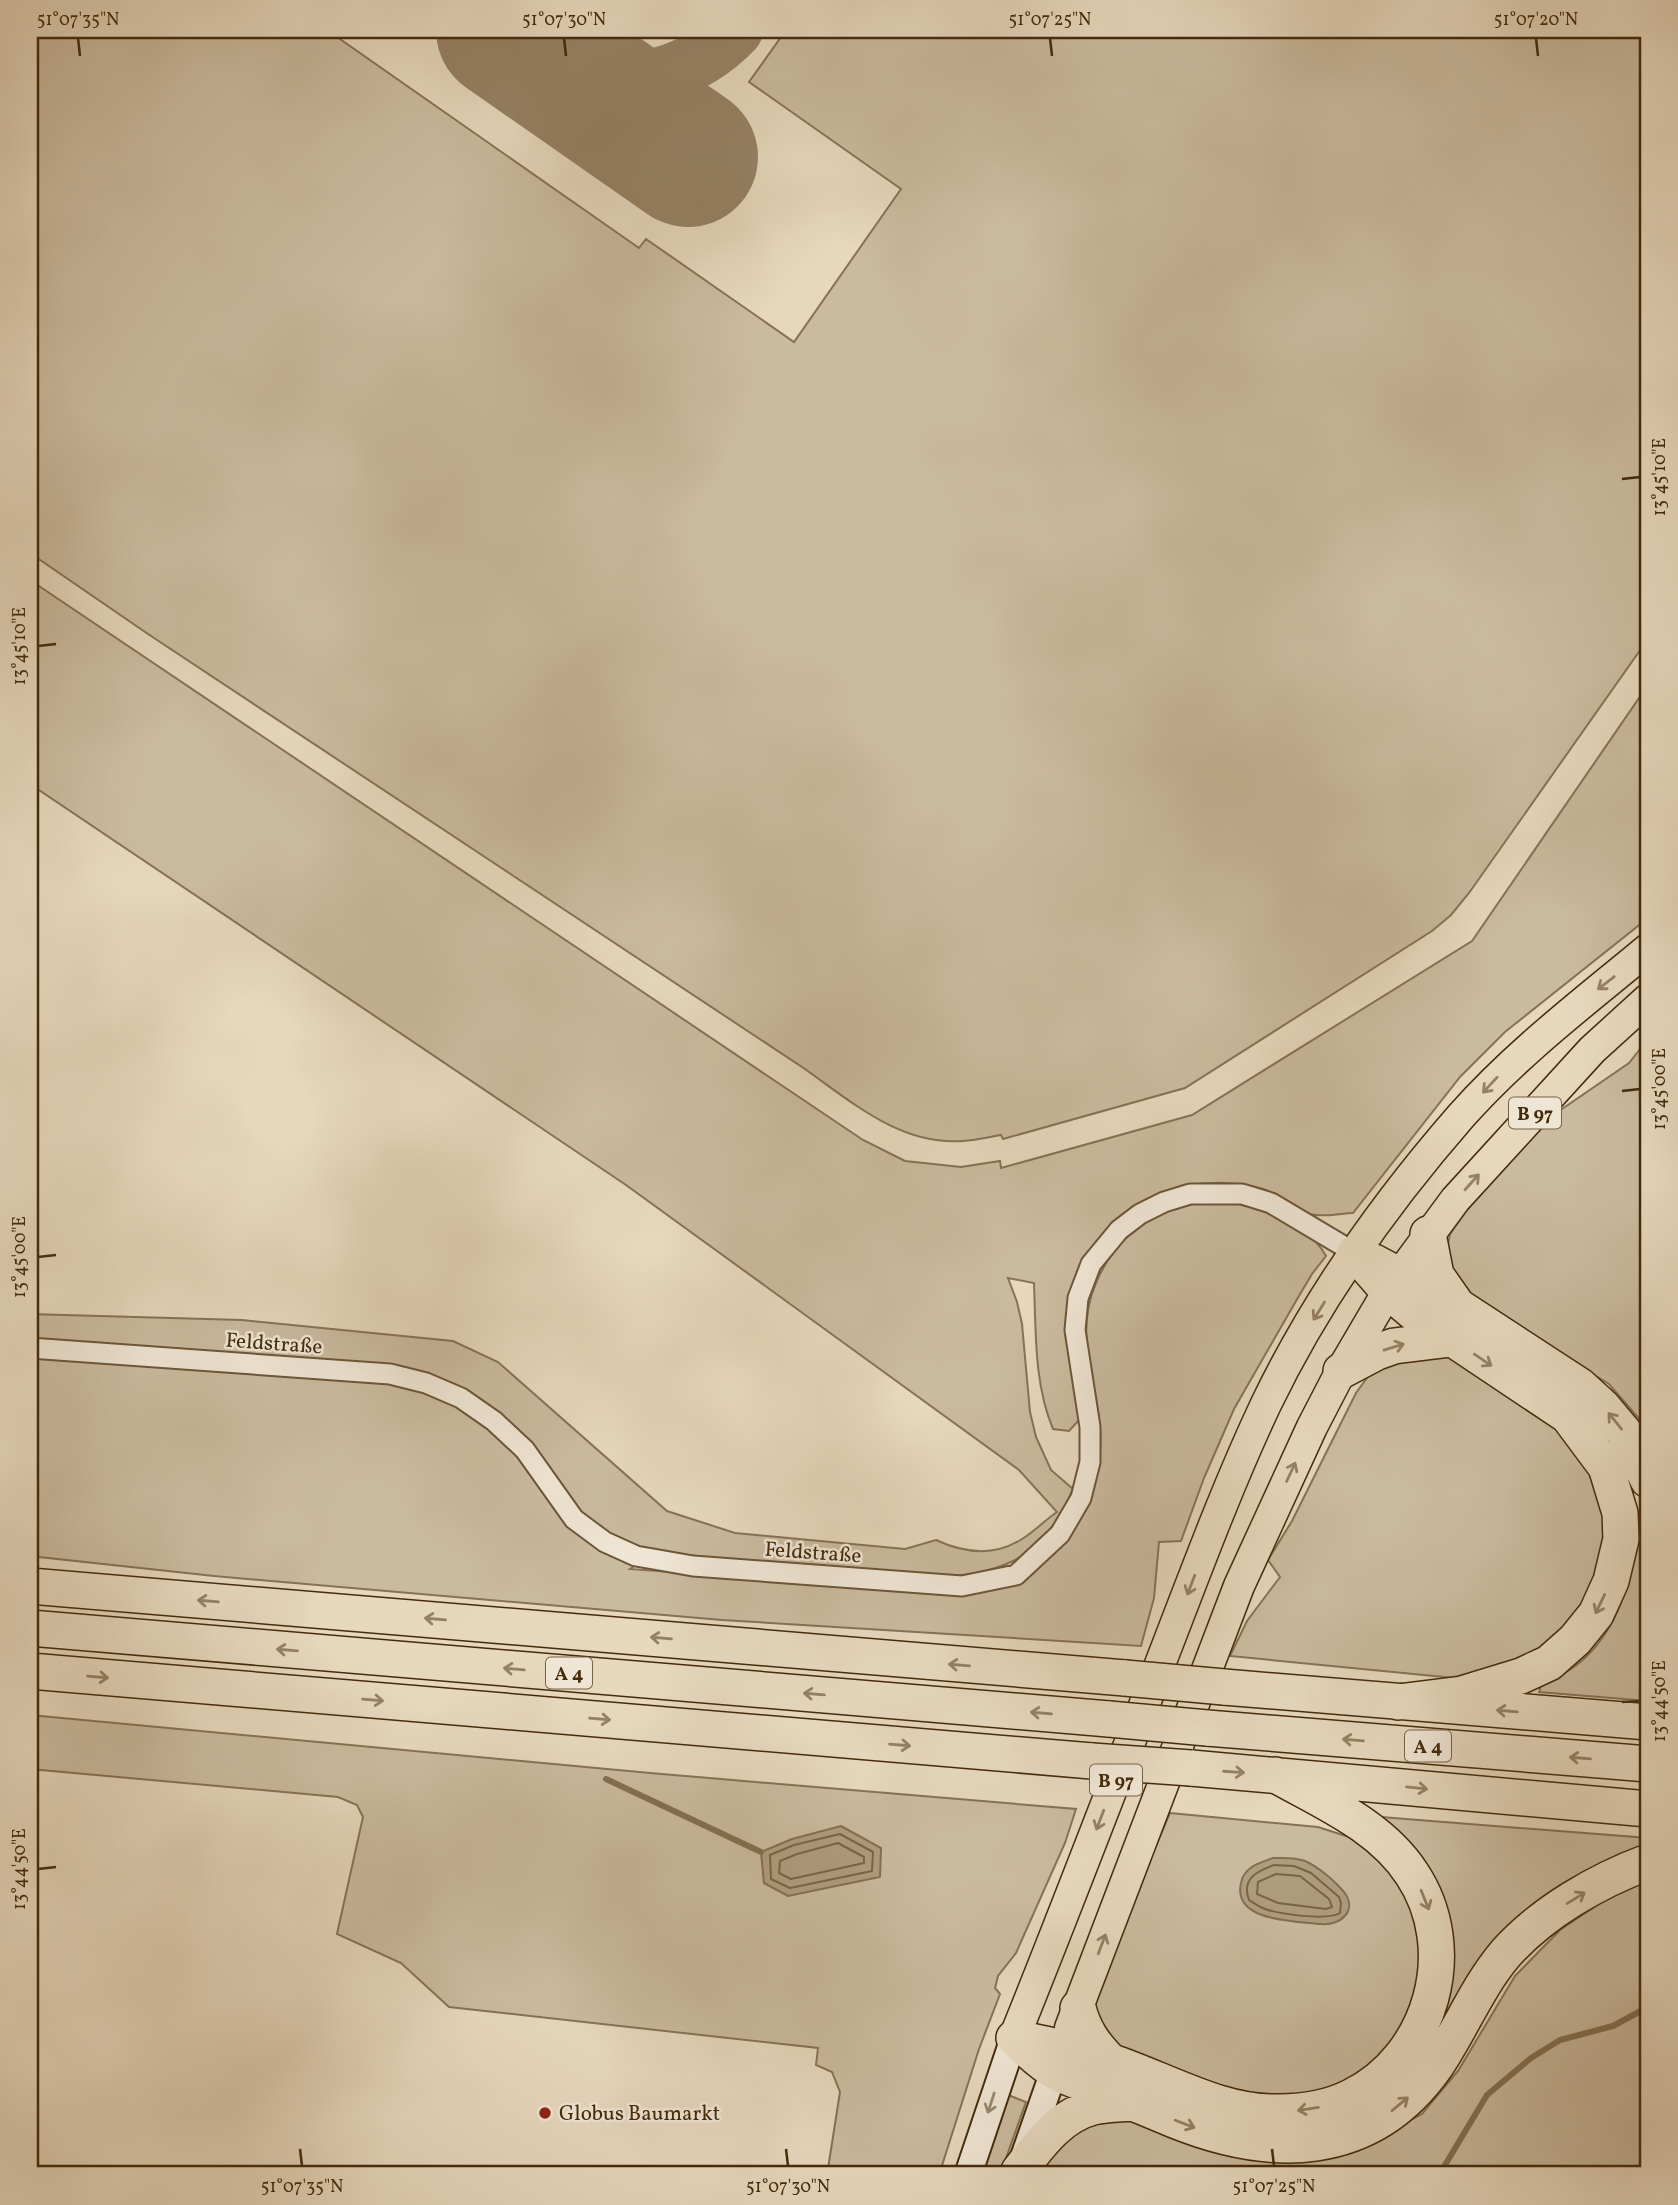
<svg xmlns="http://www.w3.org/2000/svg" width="1678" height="2205" font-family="Vollkorn,serif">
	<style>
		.green { fill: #caba9f; stroke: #877255; stroke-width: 2 }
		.water { fill: #af9d80; stroke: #846f51; stroke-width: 2 }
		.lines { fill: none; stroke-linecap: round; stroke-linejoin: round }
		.shore { stroke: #7a6446; stroke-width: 2 }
		.stream { stroke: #846f51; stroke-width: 6 }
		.taxiway { stroke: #958164; stroke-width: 56 }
		.runway { stroke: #958164; stroke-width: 140 }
		.street-casing { stroke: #6c5638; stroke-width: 23 }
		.secondary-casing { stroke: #442b0b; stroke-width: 30 }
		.primary-casing { stroke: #442b0b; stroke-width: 33 }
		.highway-casing { stroke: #442b0b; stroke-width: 38 }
		.street { stroke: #efe5d4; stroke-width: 19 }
		.secondary { stroke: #efe5d4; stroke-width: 26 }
		.primary { stroke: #e6d7bd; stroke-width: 30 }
		.highway { stroke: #e6d7bd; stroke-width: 35 }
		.highway-bridge-casing { stroke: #442b0b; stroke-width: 38; stroke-linecap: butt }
		.highway-bridge { stroke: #e6d7bd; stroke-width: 35 }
		.oneway { stroke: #958164 }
		.oneway2 { stroke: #9a8870 }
		.ticks { fill: none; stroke: #442b0b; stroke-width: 2.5 }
		.poi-dot { fill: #8f2418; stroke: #efe5d4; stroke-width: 2.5 }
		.labels { text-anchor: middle; stroke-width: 5; stroke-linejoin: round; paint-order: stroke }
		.shield { fill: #efe5d4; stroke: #776347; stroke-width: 2 }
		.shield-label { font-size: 19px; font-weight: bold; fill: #442b0b }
		.street-label { font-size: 21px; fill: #442b0b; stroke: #efe5d4 }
		.poi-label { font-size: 21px; fill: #442b0b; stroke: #efe5d4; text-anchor: start }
		.neatline { fill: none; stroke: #442b0b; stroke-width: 2.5 }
		.ticks-label { font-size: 18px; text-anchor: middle; fill: #442b0b }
	</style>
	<rect width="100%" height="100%" fill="#e6d7bd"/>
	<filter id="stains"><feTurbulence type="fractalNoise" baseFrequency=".00286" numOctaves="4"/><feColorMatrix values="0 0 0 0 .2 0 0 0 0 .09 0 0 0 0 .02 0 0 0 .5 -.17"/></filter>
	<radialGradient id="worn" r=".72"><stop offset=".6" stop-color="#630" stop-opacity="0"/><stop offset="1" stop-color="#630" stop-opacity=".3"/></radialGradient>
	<path class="green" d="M30,30H327L639,248L646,239L794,342L901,189L749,82L786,30H1629L1648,43V639L1469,893L1451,915L1432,931L1185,1088L1003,1139L1001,1135C989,1137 976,1140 963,1141C900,1146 851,1101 802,1067L148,634L30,553Z
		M30,580L863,1140L905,1161L961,1167L1000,1161L1001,1168L1192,1115L1472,941L1648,685V918L1505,1032L1460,1077L1353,1213C1341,1213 1322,1218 1310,1214C1294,1209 1280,1194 1263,1189C1214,1175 1154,1185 1116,1220C1103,1232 1093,1248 1084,1263L1080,1419L1069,1431L1053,1429C1034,1384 1036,1332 1034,1283L1008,1278L1017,1302L1022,1324L1030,1412L1036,1437L1051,1470L1073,1489C1061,1517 1042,1547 1013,1561C958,1588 888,1573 830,1568C769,1564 709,1560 649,1556L630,1569L972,1594L1010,1581L1035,1567L1098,1467C1111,1402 1068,1348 1096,1283C1127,1209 1207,1182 1278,1217C1297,1226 1316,1237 1326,1256L1312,1274L1296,1301L1234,1409L1204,1478L1181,1541L1159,1542L1154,1598L1141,1646L722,1620L214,1576L30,1556V1314L242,1320L453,1341L498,1362L667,1511L735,1533L905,1549L936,1540C964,1553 994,1557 1022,1539C1034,1532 1045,1520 1057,1512L1019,1470L626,1185L30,784Z
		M1648,1039V1429L1609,1384L1472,1300L1445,1259L1450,1234L1470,1206L1530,1131L1629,1063Z
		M1439,1350L1552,1420L1598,1478L1608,1518L1607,1562L1566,1638L1475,1680L1230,1656L1247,1621L1280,1577L1268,1560L1292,1521L1356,1393L1372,1371Z
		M1634,1543H1648V1701L1539,1692L1541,1686C1552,1680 1564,1674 1574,1667C1611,1640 1633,1587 1634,1543Z
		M30,1715L650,1773L1076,1809L1065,1843L1016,1953L998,1976L995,1988L1000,1994L979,2049L939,2175H827L840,2092L832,2072L816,2065L818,2048L449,2007L401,1963L337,1934L363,1817L357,1805L338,1797L30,1769Z
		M1170,1813L1318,1827L1355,1839L1408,1888L1425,1959L1418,2005L1376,2067L1310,2098L1226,2092L1116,2050L1094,2018L1096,1984Z
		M1381,1817L1648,1838V1846L1616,1856L1432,2049L1446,2009L1453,1970Z
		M1648,1880V2175H1037L1076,2122L1114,2113L1361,2146L1422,2114L1458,2071L1515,1976L1560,1930L1606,1899Z
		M1003,2093L1026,2102L1000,2175H978Z"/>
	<path class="water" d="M841,1826L881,1848L880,1877L788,1896L764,1883L761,1852L792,1839Z
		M1273,1858C1283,1858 1295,1857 1305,1861C1317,1866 1335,1881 1344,1892C1358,1910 1341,1926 1321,1924C1296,1921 1232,1922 1241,1883C1244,1867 1259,1863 1273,1858Z"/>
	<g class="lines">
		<path class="shore" d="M840,1834L873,1852L872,1871L790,1888L771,1879L770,1855L794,1845Z
			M838,1843L864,1857V1863L791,1879L779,1873L780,1861L797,1854Z
			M1274,1865L1294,1866L1311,1873L1339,1897L1341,1903L1340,1913C1327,1921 1279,1914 1265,1909C1259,1907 1254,1903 1249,1900C1241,1879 1257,1871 1274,1865Z
			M1276,1874L1300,1876L1329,1899L1332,1907L1326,1909L1278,1903L1257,1894L1258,1882Z"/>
		<path class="stream" d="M606,1779L761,1852
			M1439,2175L1487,2095L1531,2058L1560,2040L1613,2026L1648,2007"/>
		<path class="taxiway" d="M525,43C542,53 559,65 578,71C634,92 695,72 735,30"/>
		<path class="runway" d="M506,30L688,157"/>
		<g class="street-casing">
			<path id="street" d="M30,1348L390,1374L426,1383L461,1398L494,1421L525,1450L574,1519L605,1542L636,1556L693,1566L962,1586L1016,1575L1060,1534L1081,1498L1090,1462V1427L1075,1330L1078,1298L1091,1264L1119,1230L1140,1214L1164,1202L1190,1194H1242L1271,1203L1355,1253"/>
		</g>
		<g class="secondary-casing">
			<path id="secondary" d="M1024,2157L1054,2071
				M968,2175L1014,2038"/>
		</g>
		<g class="primary-casing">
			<path id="primary" d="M1070,2028L1239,1586L1312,1427L1341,1371L1388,1291L1455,1200L1592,1050L1648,999
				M1014,2038C1063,1917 1110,1794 1157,1672C1192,1582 1225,1491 1266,1404C1316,1300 1386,1202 1461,1116C1518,1052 1583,1003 1648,949"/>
		</g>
		<g class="highway-casing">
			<path id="highway" d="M1428,1234L1436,1275L1457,1305
				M1355,1253L1388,1291L1414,1313L1568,1416L1606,1467L1620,1513L1621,1539L1611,1581L1596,1614L1575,1640L1549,1663L1521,1676L1462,1694L1398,1702
				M1374,1262L1459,1307L1580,1386L1603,1407L1624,1432L1648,1480
				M1341,1371L1377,1352L1394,1346L1451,1339
				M30,1586L1125,1678
				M30,1628L1109,1719
				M30,1671L1092,1761
				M1224,1687L1648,1722
				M1207,1728L1648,1764
				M1191,1768L1648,1809
				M1078,2008C1084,2031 1094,2045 1111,2062
				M1014,2038C1048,2044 1079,2051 1112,2062C1166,2080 1221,2114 1279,2112C1304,2112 1329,2108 1351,2097C1432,2057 1462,1949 1412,1874C1381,1826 1324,1802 1276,1775
				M1014,2038C1027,2049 1041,2064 1056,2072C1068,2078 1082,2083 1095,2088C1121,2098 1148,2109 1174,2120C1270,2159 1370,2160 1436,2066C1461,2029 1477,1987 1506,1953C1543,1912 1597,1881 1648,1862
				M1019,2171C1039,2145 1059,2116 1093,2107C1105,2104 1120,2104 1132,2103"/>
		</g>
		<use href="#street" class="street"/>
		<use href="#secondary" class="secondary"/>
		<use href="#primary" class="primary"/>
		<use href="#highway" class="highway"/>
		<g class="highway-bridge-casing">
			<path id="highway-bridge" d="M1125,1678L1224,1687
				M1109,1719L1207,1728
				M1092,1761L1191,1768"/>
		</g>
		<use href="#highway-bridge" class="highway-bridge"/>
	</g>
	<defs><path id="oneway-shaft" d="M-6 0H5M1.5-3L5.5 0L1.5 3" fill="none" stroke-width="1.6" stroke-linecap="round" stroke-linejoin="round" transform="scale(1.75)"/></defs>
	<g class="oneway">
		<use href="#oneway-shaft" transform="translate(1606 983) rotate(142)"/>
		<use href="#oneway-shaft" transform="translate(1490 1085) rotate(133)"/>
		<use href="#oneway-shaft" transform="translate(1472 1182) rotate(-48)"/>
		<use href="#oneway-shaft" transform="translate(1319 1311) rotate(122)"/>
		<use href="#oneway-shaft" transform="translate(1394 1347) rotate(-17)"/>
		<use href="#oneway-shaft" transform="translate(1483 1360) rotate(34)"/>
		<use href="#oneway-shaft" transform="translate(1615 1421) rotate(-129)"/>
		<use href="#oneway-shaft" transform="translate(1291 1472) rotate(-65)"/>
		<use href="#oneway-shaft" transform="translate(1191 1585) rotate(111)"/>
		<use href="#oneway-shaft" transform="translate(208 1601) rotate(-175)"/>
		<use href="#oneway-shaft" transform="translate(1600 1604) rotate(116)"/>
		<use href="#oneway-shaft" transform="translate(435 1619) rotate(-175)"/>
		<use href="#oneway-shaft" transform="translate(661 1638) rotate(-175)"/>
		<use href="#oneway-shaft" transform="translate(287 1650) rotate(-175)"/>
		<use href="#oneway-shaft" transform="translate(959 1665) rotate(-175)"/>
		<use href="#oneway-shaft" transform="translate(514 1669) rotate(-175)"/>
		<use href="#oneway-shaft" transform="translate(98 1677) rotate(5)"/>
		<use href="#oneway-shaft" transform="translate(814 1694) rotate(-175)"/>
		<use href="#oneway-shaft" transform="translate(373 1700) rotate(5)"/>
		<use href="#oneway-shaft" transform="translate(1507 1711) rotate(-175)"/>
		<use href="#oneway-shaft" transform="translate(1041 1713) rotate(-175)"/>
		<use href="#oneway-shaft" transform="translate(600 1719) rotate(5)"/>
		<use href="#oneway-shaft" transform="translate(1353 1740) rotate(-175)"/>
		<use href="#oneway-shaft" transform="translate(900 1745) rotate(5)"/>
		<use href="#oneway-shaft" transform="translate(1580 1758) rotate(-175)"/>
		<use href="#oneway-shaft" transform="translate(1234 1772) rotate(4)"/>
		<use href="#oneway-shaft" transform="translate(1417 1788) rotate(6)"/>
		<use href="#oneway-shaft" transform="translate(1100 1820) rotate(111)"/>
		<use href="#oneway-shaft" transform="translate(1576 1898) rotate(-32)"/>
		<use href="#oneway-shaft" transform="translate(1425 1900) rotate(68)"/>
		<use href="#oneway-shaft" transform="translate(1102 1944) rotate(-69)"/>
		<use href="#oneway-shaft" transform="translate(1400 2104) rotate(-40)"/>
		<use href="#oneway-shaft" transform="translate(1308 2109) rotate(171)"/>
		<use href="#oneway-shaft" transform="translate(1185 2124) rotate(21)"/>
	</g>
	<use class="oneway2" href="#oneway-shaft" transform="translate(991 2103) rotate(108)"/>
	<path class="ticks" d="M78,38L80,56M564,38L566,56M1050,38L1052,56M1536,38L1538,56M1622,479L1640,477M38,646L56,644M1622,1091L1640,1089M38,1257L56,1255M1622,1702L1640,1701M38,1869L56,1867M300,2149L302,2166M786,2149L788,2166M1272,2149L1274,2166"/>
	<circle class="poi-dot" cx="545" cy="2113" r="7"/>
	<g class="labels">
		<g class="shield">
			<rect x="1509" y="1097.5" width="52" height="31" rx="5"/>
			<rect x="546" y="1657.5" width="46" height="31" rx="5"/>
			<rect x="1405" y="1730.5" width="46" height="31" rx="5"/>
			<rect x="1090" y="1764.5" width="52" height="31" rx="5"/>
		</g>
		<g class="shield-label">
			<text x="1535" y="1120">B 97</text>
			<text x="569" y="1680">A 4</text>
			<text x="1428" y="1753">A 4</text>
			<text x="1116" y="1787">B 97</text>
		</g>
		<g class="street-label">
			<text transform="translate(274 1343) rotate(4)" y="7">Feldstraße</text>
			<text transform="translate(813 1552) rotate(4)" y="7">Feldstraße</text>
		</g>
		<g class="poi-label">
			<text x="559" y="2120">Globus Baumarkt</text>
		</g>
	</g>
	<rect width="1678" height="2205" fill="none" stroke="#e6d7bd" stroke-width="77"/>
	<rect x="38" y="38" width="1602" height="2128" class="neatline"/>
	<g class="ticks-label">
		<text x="78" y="25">51°07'35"N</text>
		<text x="564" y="25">51°07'30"N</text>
		<text x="1050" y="25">51°07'25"N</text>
		<text x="1536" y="25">51°07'20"N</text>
		<text transform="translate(1659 477) rotate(-90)" y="6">13°45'10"E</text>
		<text transform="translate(19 646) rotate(-90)" y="6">13°45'10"E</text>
		<text transform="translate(1659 1089) rotate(-90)" y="6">13°45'00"E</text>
		<text transform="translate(19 1257) rotate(-90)" y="6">13°45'00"E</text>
		<text transform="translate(1659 1701) rotate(-90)" y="6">13°44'50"E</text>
		<text transform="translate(19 1869) rotate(-90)" y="6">13°44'50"E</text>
		<text x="302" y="2192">51°07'35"N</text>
		<text x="788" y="2192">51°07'30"N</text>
		<text x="1274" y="2192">51°07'25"N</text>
	</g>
	<rect width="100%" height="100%" filter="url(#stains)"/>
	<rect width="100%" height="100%" fill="url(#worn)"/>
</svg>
